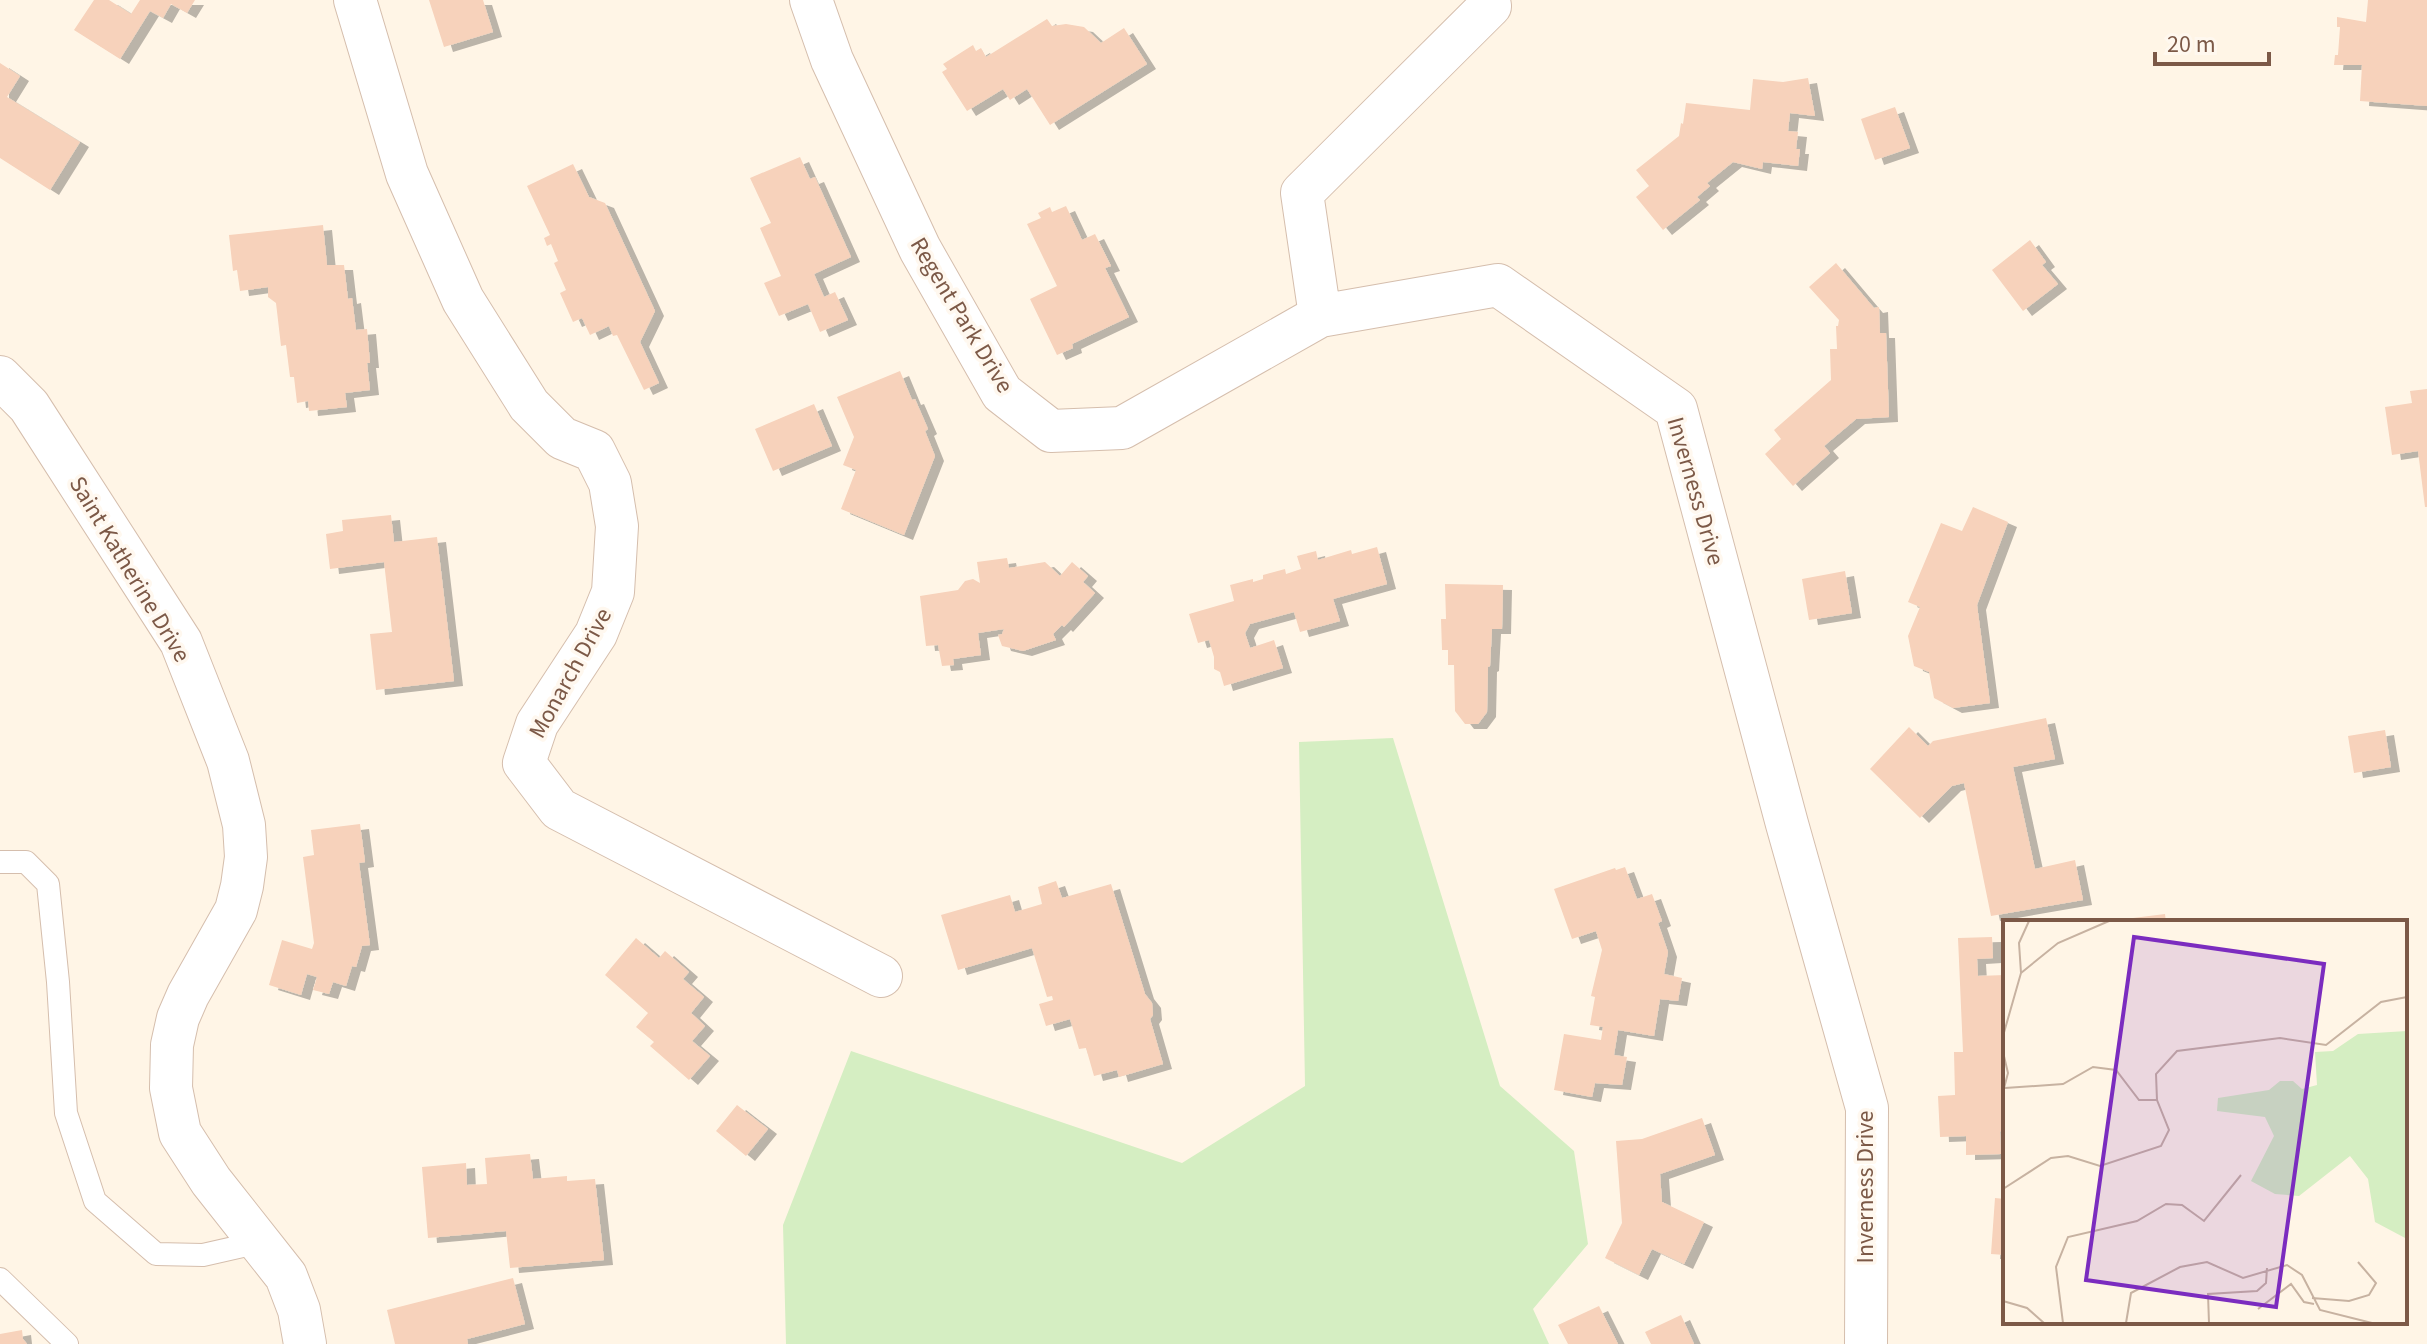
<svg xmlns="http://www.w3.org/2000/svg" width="2427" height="1344" font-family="'Source Sans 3',sans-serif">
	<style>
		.green { fill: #d5eec2 }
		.building { fill: #f7d2bb; filter: url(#shadow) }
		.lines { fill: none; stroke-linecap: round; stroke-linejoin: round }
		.lane-casing { stroke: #d5bead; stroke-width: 24 }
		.street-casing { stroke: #d5bead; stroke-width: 44 }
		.lane { stroke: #fff; stroke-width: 22 }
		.street { stroke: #fff; stroke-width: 42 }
		.labels { text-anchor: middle; stroke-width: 7; stroke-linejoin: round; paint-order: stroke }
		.street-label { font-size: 24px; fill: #7c5947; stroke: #fff8ef }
		.inset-road { fill: none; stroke: #c7b2a1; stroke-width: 2 }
		.view { fill: #7b2cbf; fill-opacity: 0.15; stroke: #7b2cbf; stroke-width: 4 }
		.inset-edge { fill: none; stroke: #7c5947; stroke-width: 4 }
	</style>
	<defs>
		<filter id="shadow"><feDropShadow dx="9" dy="5" stdDeviation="0" flood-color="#0004"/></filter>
	</defs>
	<rect width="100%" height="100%" fill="#fff5e6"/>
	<path class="green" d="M1393,738L1500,1086L1574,1151L1588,1244L1533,1309L1549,1344H786L783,1225L851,1051L1182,1163L1305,1086L1299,742Z"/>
	<path class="building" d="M94,0H109L131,14L140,0H195L187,13L171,4L163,18L150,11L120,59L74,30Z
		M429,0H483L493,32L444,47Z
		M2368,0H2427V106L2360,101L2362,65H2334L2335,55H2338L2340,27H2337V17L2366,22Z
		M1047,19L1052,26L1066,24L1084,27L1101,43L1124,28L1147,64L1050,125L1027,89L1010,100L1003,89L967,111L942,72L947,69L943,64L973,45L976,51L981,48L986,57Z
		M0,63L20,76L7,97L80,142L50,190L0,158Z
		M1808,78L1815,116L1790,113L1788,131L1798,132L1796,149H1800L1798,166L1763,162L1762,169L1733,162L1707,183L1710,186L1697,197L1700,200L1663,230L1636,197L1649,186L1636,170L1679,136L1681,123L1683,124L1686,103L1750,110L1753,79L1783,82Z
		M1895,107L1910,148L1875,160L1861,119Z
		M800,157L810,179L815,177L851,257L814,274L824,297L835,292L848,320L820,332L808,304L779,316L764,283L781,276L760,228L771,223L750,178Z
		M573,164L589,197L605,203L655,311L640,342L659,383L644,390L617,335L613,336L609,326L590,335L582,318L573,322L560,293L566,290L554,263L558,261L551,244L547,246L544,238L550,235L527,186Z
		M1066,206L1082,240L1095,234L1111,266L1105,268L1129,317L1072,344L1073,348L1057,355L1030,299L1057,286L1027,224L1041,218L1038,213L1050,207L1052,212Z
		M323,225L327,265H344L348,299L352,298L356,330L367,329L370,363H367L370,390L345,393L347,407L309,411L308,401L297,403L294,377H290L286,345L281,346L276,303L268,297V287L240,291L237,270L233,271L229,235Z
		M2030,240L2046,262L2042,265L2058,284L2023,311L1992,270Z
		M1836,263L1874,308L1879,307L1880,333H1886L1889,417L1856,419L1824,446L1830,453L1793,486L1765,454L1781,439L1774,430L1831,380L1830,349H1837L1836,326H1838L1839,320L1809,287Z
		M900,371L912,400L915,399L928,429L925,431L935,456L904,535L841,509L856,470L843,465L854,437L837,397Z
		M2427,389V507H2425L2418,451L2392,455L2385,407L2412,403L2410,391Z
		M814,404L832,446L773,471L755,429Z
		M1973,507L2008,522L1977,605L1990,703L1953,708L1934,698L1929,672L1914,666L1908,636L1920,607L1908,602L1941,523L1962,531Z
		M391,515L394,542L437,537L454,681L376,690L370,634L392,632L384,562L330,569L326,534L343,531L342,520Z
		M1377,547L1387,584L1333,599L1340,621L1300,632L1294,612L1250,624L1245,633L1250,648L1274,640L1283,668L1224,686L1220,672L1214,669V657L1209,640L1198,643L1189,614L1234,601L1230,585L1253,579V582L1263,579V575L1285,569L1286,574L1301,569L1297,556L1316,551L1318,560L1351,550L1352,554Z
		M1007,558L1009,568L1045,562L1060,576L1072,562L1088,576L1083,582L1095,593L1064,627L1062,625L1053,634L1056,640L1023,651L1002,646L998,635L1002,634L1004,629L978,633L981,655L953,659L954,665L942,666L938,645L926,646L920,596L958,590L965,581L973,579L980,583L977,562Z
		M1845,571L1852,613L1809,620L1802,579Z
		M1445,584L1503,585L1502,629H1492L1490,666L1488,667L1487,712L1478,724H1465L1455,711L1454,665H1448V650H1442L1441,619H1446Z
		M2046,718L2055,759L2013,767L2035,869L2075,860L2083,900L1991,916L1964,783L1952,786L1920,818L1870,769L1909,727L1928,746L1933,741Z
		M2385,730L2391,767L2354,773L2348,736Z
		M360,824L365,862L359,863L370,945L362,946L356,967L352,966L346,986L333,982L329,994L313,990L317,977L307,974L301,995L269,985L282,940L312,949L314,943L303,857L314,855L311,830Z
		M1625,867L1637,899L1652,894L1662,921L1658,923L1668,952L1664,974L1682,978L1678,1001L1660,999L1654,1036L1618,1030L1614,1055L1627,1057L1622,1085L1595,1083L1592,1097L1554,1090L1564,1034L1601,1040L1603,1027L1590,1025L1595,997L1591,996L1602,950L1596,931L1572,939L1554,889L1615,868L1616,870Z
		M1056,881L1062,898L1111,884L1145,994L1152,1003L1153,1015L1150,1019L1163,1064L1119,1077L1117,1070L1094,1076L1086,1048L1079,1049L1070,1019L1046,1026L1039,1004L1053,1000L1052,996L1047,997L1032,948L958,970L941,915L1010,895L1015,912L1042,904L1038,887Z
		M2165,914L2166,922H2117V920Z
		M1992,937L1993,958L1977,959L1978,976L2005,975V1135L2000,1131L2001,1154L1966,1155V1136L1940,1137L1938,1096L1955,1095L1954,1052H1963L1958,938Z
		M636,938L659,958L665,951L689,972L683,979L704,997L691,1013L705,1026L692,1041L710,1056L689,1080L650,1046L654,1042L636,1027L648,1013L605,975Z
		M737,1105L768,1129L746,1156L716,1131Z
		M1702,1118L1715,1155L1660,1174L1662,1202L1704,1222L1684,1264L1652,1249L1639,1275L1605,1258L1622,1223L1616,1141L1642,1139Z
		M530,1154L533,1179L567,1176V1181L595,1179L604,1260L510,1268L506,1231L428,1238L422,1167L466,1163L467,1185L487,1184L485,1158Z
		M1995,1198L2005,1199V1255L1991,1254Z
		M513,1278L525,1324L467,1339L468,1344H395L387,1310Z
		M1599,1306L1618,1344H1568L1558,1325Z
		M1681,1315L1694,1344H1651L1645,1332Z
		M22,1330L23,1339L27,1344H0V1334Z"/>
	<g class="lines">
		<g class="lane-casing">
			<path id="lane" d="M0,862H26L48,884L58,982L66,1113L95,1201L156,1254L203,1255L260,1242
				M0,1279L67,1344"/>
		</g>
		<g class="street-casing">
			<path id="street" d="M355,0L407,174L463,300L529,405L562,438L594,451L610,483L617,526L613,592L596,634L537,724L524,763L559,809L881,976
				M811,0L832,60L920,249L1002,393L1051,431L1122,428L1320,316L1498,285L1676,409L1787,824L1867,1108L1866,1344
				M1320,316L1302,193L1490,6L1489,0
				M0,377L29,406L181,642L228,761L244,825L246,857L242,886L236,910L188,995L178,1018L172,1045L171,1088L180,1133L211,1181L286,1276L299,1310L305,1344"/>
		</g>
		<use href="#lane" class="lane"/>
		<use href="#street" class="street"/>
	</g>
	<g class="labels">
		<g class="street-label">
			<text transform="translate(962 315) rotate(59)" y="8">Regent Park Drive</text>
			<text transform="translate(1696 491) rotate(74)" y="8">Inverness Drive</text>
			<text transform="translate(130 569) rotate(59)" y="8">Saint Katherine Drive</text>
			<text transform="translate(570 673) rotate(-61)" y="8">Monarch Drive</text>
			<text transform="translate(1865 1187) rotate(-90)" y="8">Inverness Drive</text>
		</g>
	</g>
	<g transform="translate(2003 920)">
		<rect width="404" height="404" fill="#fff5e6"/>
		<path d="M404,111V319L372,302L365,259L347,236L296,276L272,274L248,261L271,216L262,197L214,191L215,178L266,170L277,161H290L299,169L314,165L312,132L330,131L355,114Z" fill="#d5eec2"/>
		<path class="inset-road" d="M18,53L55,23L106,1M0,116L18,53L16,23L26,1M0,132L5,153L0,172M2,168L60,164L90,147L113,150L136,180H154M0,269L48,238L65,236L97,246L158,226L166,210L154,180L153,154L174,131L277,118L323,125L378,82L404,77M309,378L346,381L366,375L373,363L355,342M0,381L24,388L41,403M255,389L288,364L301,382L311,384M60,403L53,347L65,317L134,301L163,284L179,285L201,301L238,255M123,403L128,373L177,347L204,342L240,358L284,345L299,355L317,390L369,403M206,403L205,374L254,371L263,363L264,348"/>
		<path class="view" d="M131,17L321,44L273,387L83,360Z"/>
		<rect width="404" height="404" class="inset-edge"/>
	</g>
	<path d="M2155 52v12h114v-12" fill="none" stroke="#7c5947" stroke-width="4"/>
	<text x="2167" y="52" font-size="24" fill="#7c5947" stroke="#fff8ef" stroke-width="6" paint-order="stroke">20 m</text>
</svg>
